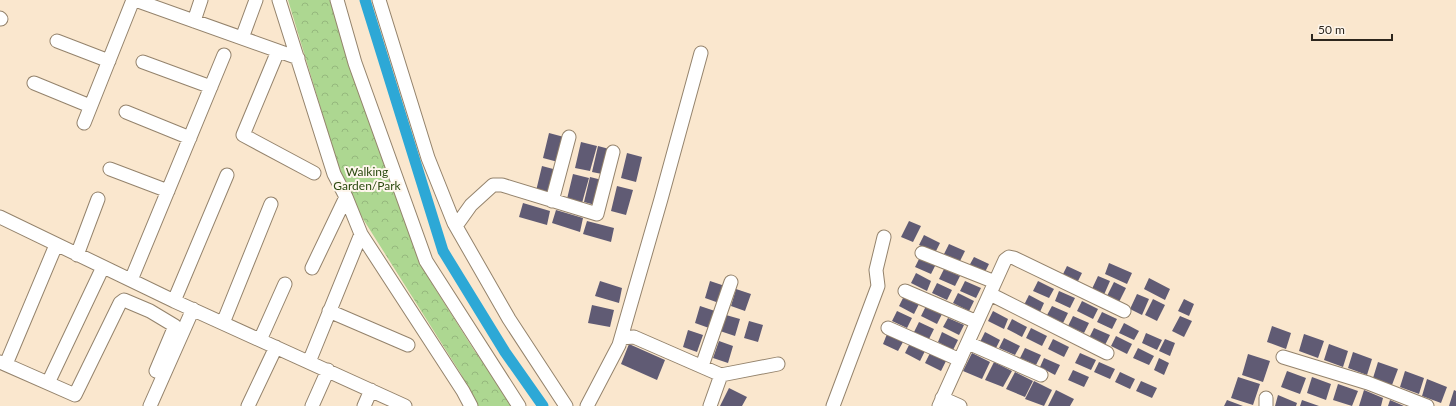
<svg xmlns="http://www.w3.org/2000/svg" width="1456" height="406" font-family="Lato,sans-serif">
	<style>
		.park { fill: url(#park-crowns) }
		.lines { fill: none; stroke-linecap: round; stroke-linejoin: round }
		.canal { stroke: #2da8d6; stroke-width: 11 }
		.building { fill: #605b74 }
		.minor-casing { stroke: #94836c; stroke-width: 15 }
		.minor { stroke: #fff; stroke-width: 13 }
		.labels { text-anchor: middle; stroke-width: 4; stroke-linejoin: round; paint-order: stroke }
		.park-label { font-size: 12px; fill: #2c4a10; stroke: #fef6ec }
	</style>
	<defs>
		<pattern id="park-crowns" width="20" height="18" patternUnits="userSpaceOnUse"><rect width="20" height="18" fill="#add791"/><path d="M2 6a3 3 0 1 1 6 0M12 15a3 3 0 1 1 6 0" fill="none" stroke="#95b87d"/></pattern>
	</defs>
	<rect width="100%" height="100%" fill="#fae7ce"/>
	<path class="park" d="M288,0H334L389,167L431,282L474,350L514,406H476L461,374L346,192Z"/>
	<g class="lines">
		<path class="canal" d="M365,0L443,251L505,352L543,406"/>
	</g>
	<path class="building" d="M549,133L564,137L558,162L543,158Z
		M581,142L597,146L590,171L575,168Z
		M598,146L613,150L607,175L592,172Z
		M627,153L642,157L636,182L621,178Z
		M542,166L557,170L551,195L536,191Z
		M573,174L589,178L582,203L567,199Z
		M590,177L606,181L599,206L584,202Z
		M617,186L633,190L626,215L611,211Z
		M523,203L550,211L547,225L519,217Z
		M556,210L583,218L580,232L552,223Z
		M587,221L614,228L611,242L583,234Z
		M909,221L921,226L913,242L901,237Z
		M924,235L940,243L935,253L919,245Z
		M949,244L965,251L960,261L944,254Z
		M920,257L936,264L931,274L915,267Z
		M974,257L989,264L984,274L969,266Z
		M1109,263L1132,273L1127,284L1105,274Z
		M1067,266L1082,273L1077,283L1062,276Z
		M944,269L960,276L955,286L939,279Z
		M916,273L931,281L927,291L911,283Z
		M1098,276L1110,281L1103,297L1091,291Z
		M1149,278L1170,289L1165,300L1144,289Z
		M600,281L622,288L619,303L595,296Z
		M710,281L725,286L719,303L705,298Z
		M965,281L981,288L976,298L960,291Z
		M1038,281L1054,289L1049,298L1033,291Z
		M1114,282L1126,288L1118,304L1106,298Z
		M937,283L952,290L947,300L932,293Z
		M736,289L751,294L745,311L731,306Z
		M1059,291L1075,298L1070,308L1055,301Z
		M958,293L974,301L969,311L953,303Z
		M1137,294L1149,299L1142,315L1130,309Z
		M1029,295L1044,303L1040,312L1024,305Z
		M904,296L919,304L914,314L899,306Z
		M1153,299L1165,305L1157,321L1145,315Z
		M1184,299L1194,304L1189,316L1178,311Z
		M1082,301L1098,309L1093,319L1077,311Z
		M592,305L614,310L610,327L588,323Z
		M700,306L715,311L709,328L695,323Z
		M926,306L942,314L937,324L921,316Z
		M1052,306L1068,313L1063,323L1047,315Z
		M897,311L912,318L907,328L892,321Z
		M993,311L1008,319L1004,329L988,321Z
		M1102,312L1117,319L1112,329L1097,322Z
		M726,315L740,319L735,336L720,331Z
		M1073,316L1089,323L1084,333L1068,326Z
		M1180,316L1192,321L1184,337L1172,331Z
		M948,318L964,325L959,335L943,327Z
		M1012,319L1027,327L1022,337L1007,329Z
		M749,321L763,325L758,342L744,338Z
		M919,322L934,329L929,339L914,332Z
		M1124,323L1139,331L1134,340L1119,333Z
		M1272,326L1291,333L1286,349L1267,342Z
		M1031,328L1047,336L1042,346L1026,338Z
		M1094,328L1110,335L1105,345L1089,338Z
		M688,330L703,335L697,352L683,347Z
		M942,332L958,340L953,350L938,342Z
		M985,332L1000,340L995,350L980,342Z
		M1146,333L1162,340L1157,350L1142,343Z
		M887,334L903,342L898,351L883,344Z
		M1304,334L1324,341L1318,358L1299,351Z
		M1116,336L1132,344L1127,354L1111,346Z
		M1004,338L1020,346L1015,355L999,348Z
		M1053,339L1069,347L1064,357L1048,349Z
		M1165,339L1175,343L1170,356L1159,351Z
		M719,341L733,346L728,363L713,358Z
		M910,343L925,351L920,361L905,353Z
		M629,344L665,360L657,380L621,364Z
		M1329,344L1348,351L1343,367L1324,360Z
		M1025,348L1041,355L1036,365L1020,358Z
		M1138,348L1154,356L1149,365L1133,358Z
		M1353,352L1372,359L1367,375L1348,368Z
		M930,353L946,361L941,371L925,363Z
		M972,353L990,362L982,379L963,371Z
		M1080,353L1096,360L1091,370L1075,363Z
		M1248,354L1270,361L1263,382L1242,375Z
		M1044,358L1060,365L1055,375L1040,367Z
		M1159,358L1169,363L1164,375L1154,370Z
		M994,362L1012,371L1003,387L985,380Z
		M1099,362L1115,369L1110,379L1094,372Z
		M1378,362L1398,369L1392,385L1373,378Z
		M1073,370L1089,377L1084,387L1068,380Z
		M1287,371L1306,378L1300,394L1281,387Z
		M1405,371L1424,378L1419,394L1400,387Z
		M1015,372L1033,381L1025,397L1006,389Z
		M1120,372L1135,379L1130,389L1115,382Z
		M1238,377L1260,384L1253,405L1231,398Z
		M1312,377L1331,384L1326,400L1307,393Z
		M1427,379L1447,387L1441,403L1422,396Z
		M1034,381L1052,390L1044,406L1025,399Z
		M1141,381L1157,388L1152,398L1136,391Z
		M1338,384L1358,391L1352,406L1333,400Z
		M729,388L747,397L742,406H720Z
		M1056,390L1074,399L1070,406H1048Z
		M1364,390L1383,398L1381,406H1359Z
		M1454,390L1456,391V406H1449Z
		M1278,395L1297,403L1296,406H1275Z
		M1227,400L1243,406H1224Z
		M1302,400L1319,406H1300Z
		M1390,400L1404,406H1388Z"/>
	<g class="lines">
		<g class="minor-casing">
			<path id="minor" d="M135,0L298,58
				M279,0L334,174L346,197L361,234L463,391L471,406
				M337,0L355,63L426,261L519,406
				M379,0L428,158L454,223L509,319L566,406
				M0,18L1,19
				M194,21L201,0
				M242,38L256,0
				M57,41L109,61
				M278,51L243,135L314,173
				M143,62L211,87
				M34,83L90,106
				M126,112L190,138
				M84,123L133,0
				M110,169L168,191
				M552,201L569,137
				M0,217L174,301L405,406
				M456,226L471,205L493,185H502L597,214L613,152
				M922,253L995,282
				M77,255L98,199
				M312,268L346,197
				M131,280L224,55
				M905,291L977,322
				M990,294L1107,353
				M174,301L227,175
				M329,311L408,345
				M223,323L271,204
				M888,328L960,360
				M621,338L634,337L721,375L710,406
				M260,340L285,284
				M968,343L1041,375
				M1283,357L1368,383L1427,406
				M0,362L75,395L120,303L124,300L150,311L175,326L156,371
				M309,362L361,234
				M6,364L56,245
				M702,366L731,282
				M721,375L778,364
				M48,383L103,267
				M942,398L960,406
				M150,406L193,309
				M248,406L276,347
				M312,406L328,370
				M364,406L371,390
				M587,406L619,345L661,199L701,53
				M833,406L878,286L876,270L884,237
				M939,406L1005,260L1009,257L1014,258L1124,311
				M1266,406V398"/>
		</g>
		<use href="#minor" class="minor"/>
	</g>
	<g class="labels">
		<g class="park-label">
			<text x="367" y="176">Walking<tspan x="367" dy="14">Garden/Park</tspan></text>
		</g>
	</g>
	<path d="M1312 34v6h80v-6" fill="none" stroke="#2d261d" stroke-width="2"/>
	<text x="1318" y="34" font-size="12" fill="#2d261d" stroke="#fef6ec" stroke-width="3" paint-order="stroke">50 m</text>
</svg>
